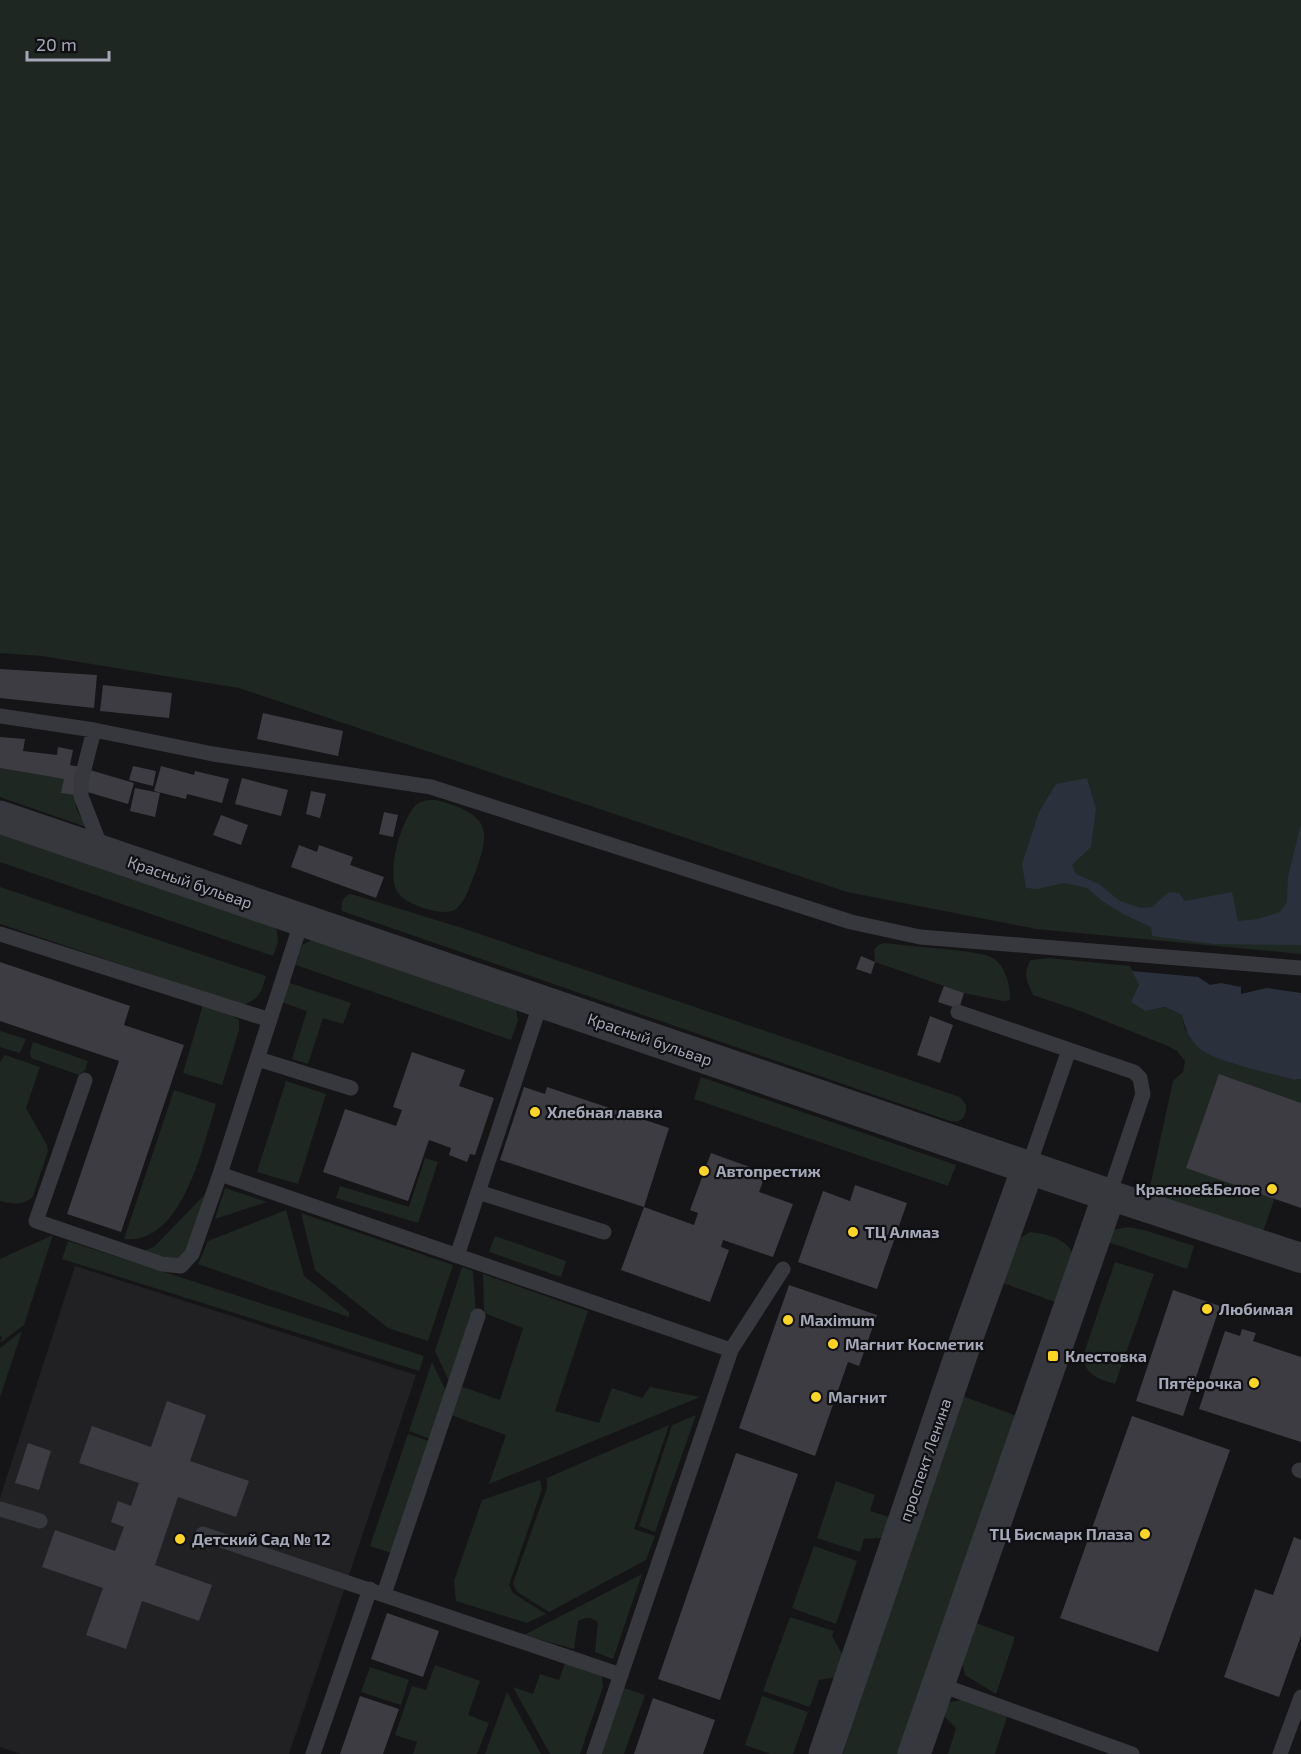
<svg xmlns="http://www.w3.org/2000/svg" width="1301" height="1754" font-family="'Exo 2',sans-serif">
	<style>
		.built { fill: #212124 }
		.green { fill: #1e2721 }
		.water { fill: #2a313c }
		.building { fill: #3c3c42 }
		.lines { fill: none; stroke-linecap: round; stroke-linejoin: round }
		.service { stroke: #37373e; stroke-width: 15 }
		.minor { stroke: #37373e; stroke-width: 30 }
		.tertiary { stroke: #37373e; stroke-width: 33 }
		.poi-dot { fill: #ffd524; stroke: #101012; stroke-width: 2 }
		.labels { text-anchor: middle; stroke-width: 4.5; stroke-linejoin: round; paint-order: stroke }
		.street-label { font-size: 16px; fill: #a5a8b8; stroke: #101012 }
		.poi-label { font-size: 16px; font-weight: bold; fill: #a5a8b8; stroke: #101012; text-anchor: start }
	</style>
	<rect width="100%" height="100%" fill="#151517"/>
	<path class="built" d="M75,1266L416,1375L289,1754H21L0,1747V1498Z"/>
	<path class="green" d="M0,0H1301V954L1036,929L847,892L239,688L42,656L0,653Z
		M0,768L64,779L62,793L75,795L76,808L86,827L0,797Z
		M436,800C497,816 490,834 470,886C467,894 463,903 456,909C444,918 405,904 398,893C385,874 401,821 415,806C420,800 429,800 436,800Z
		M0,829L267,921L277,930L278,942L273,956L0,862Z
		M0,887L266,976C261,992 260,999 243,1005L0,924Z
		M351,894L459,927L960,1097L966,1105C967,1115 962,1124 950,1121L342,911C340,904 343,896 351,894Z
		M312,940L516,1010L518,1020L511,1040L296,965L302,945Z
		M885,943C913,947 942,948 970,952C977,954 987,954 993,958C1005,965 1011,987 1010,1000L1003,1001L964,993L875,962L874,950L878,945Z
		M1048,958L1130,966L1139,985L1146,1011L1165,1007L1182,1015L1185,1030L1234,1063L1294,1080L1301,1079V1133L1286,1166L1264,1229L1259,1232L1158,1198L1151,1188V1182L1173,1081L1183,1072L1185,1061L1177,1051L1168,1046L1080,1011L1033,995C1027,981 1022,973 1031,960Z
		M287,982L351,1003L343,1024L323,1018L308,1064L292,1059L307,1011L281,1002Z
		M203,1005L226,1012L239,1020V1030L222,1085L183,1073Z
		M0,1031L26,1039L20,1053L0,1047Z
		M33,1042L88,1061L85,1070L79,1075L31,1058L30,1052Z
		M5,1055L40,1067L26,1108L47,1145L48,1151L33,1196C25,1206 13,1204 0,1201V1062Z
		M701,1077L956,1165L948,1186L694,1099Z
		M286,1081L326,1094L298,1184L257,1172Z
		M174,1090L216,1104C203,1146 182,1246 124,1239Z
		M425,1158L438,1162L418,1223L336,1198L340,1186L409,1207Z
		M211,1188L181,1260L140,1252L154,1247Z
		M225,1188L267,1202L215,1219Z
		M286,1210L304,1276L349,1312V1317L198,1264L208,1241Z
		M301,1213L453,1265L428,1341L388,1328L315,1270Z
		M1128,1227L1144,1230L1194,1246L1187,1269L1105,1241L1113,1230Z
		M1030,1232C1045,1234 1069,1238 1073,1256L1058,1303L1003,1283L1020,1238Z
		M53,1235L24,1325L0,1343L2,1337L0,1336V1259Z
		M495,1236L566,1261L561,1277L489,1252Z
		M68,1241L424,1356L419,1371L62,1259Z
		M1115,1262L1154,1274L1115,1384C1097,1378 1086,1376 1083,1356Z
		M462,1267L473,1271L476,1316L452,1388L435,1351Z
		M483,1274L588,1311L555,1411L599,1423L612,1388L642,1398L650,1387L700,1397L489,1484L506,1435L451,1415L460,1386L500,1400L523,1328L484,1313Z
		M22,1331L0,1397V1348Z
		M432,1362L448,1395L433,1440L409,1431Z
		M962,1396L1017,1416L900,1754H843Z
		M696,1415L655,1532L639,1526L672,1425Z
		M669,1425L634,1529L655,1536L646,1560L549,1612L516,1591L513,1583L547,1488V1478Z
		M408,1434L432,1442L394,1554L370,1546Z
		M540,1480L542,1489L509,1585L513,1593L546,1614L527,1623L456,1601L454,1581L482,1500Z
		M836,1481L875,1495L870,1511L889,1517L882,1538L864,1539L860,1552L817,1538Z
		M814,1546L857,1561L836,1624L792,1608Z
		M642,1574L613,1659L595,1652L598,1622C591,1617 586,1617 578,1621L574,1649L524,1635Z
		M790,1617L834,1631L832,1636L843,1656L836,1677L819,1680L810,1707L763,1691Z
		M973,1622L1015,1637L996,1694L965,1675L961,1658Z
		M566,1660L594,1670L602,1677L603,1687L580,1754H550L513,1687L533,1694L540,1674L559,1680Z
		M435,1665L480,1681L468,1715L489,1723L477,1754H413L417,1742L395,1735L412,1686L426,1690Z
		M370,1667L409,1680L401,1705L361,1692Z
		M624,1688L645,1695L624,1754H601Z
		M507,1692L541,1754H485Z
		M762,1696L808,1712L793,1754H770L745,1745Z
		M962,1700L1007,1717L995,1754H948L956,1728L943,1715L950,1702Z"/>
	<path class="water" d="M1087,778L1096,809L1091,847L1072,865L1076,874L1099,884L1120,901L1141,908L1152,907L1169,892L1179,893L1185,901L1232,892L1238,921L1258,919L1280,912L1287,902L1288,877L1301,824V945L1214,944L1152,936L1151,927L1125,915L1102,901L1087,888L1064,883L1037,889L1026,888L1022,864L1039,812L1056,784Z
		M1132,971L1198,977L1210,985L1221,983L1241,987V994L1267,988L1301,993V1079L1294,1080C1274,1074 1213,1061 1199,1048C1189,1039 1185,1028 1182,1015L1165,1007L1146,1011L1131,1002L1139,985Z"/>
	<path class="building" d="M0,669L97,675L94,708L0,698Z
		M103,685L172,693L169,718L100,711Z
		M263,713L343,731L338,756L257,739Z
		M0,737L25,739L23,751L57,755L58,747L73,750L70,765L80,767L75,795L61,793L64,779L0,768Z
		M133,766L156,771L153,786L129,780Z
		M161,766L194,775L195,771L229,779L222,803L187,794L186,799L154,791Z
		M90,770L134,783L128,804L84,791Z
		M242,778L288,790L281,816L235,804Z
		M135,788L160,793L155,817L130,811Z
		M311,791L326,794L320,818L306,814Z
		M384,812L398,815L393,837L379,834Z
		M221,815L248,825L241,845L213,835Z
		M299,845L317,852L319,845L353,857L350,865L384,877L376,898L291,867Z
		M861,956L875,962L871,974L856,969Z
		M0,962L130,1006L124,1025L184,1045L121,1232L67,1214L119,1061L0,1021Z
		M944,986L964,993L959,1009L938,1002Z
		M930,1016L953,1025L940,1063L917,1055Z
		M412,1052L465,1070L459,1086L494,1098L475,1155L470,1154L467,1162L449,1155L451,1148L429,1140L408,1201L323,1172L345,1109L396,1126L402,1110L393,1107Z
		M1219,1074L1301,1103V1208L1186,1168Z
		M524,1087L545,1094L547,1087L669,1128L644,1207L694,1225L698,1213L690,1210L711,1153L766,1173L759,1192L793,1204L773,1257L723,1240L721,1247L729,1250L710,1302L621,1270L644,1207L500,1160Z
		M855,1185L907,1203L877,1289L798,1262L823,1191L850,1201Z
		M789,1285L877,1315L859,1366L848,1362L815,1456L739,1428Z
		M1173,1290L1220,1306L1183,1416L1136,1401Z
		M1242,1329L1256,1333L1253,1341L1301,1357V1442L1199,1409L1225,1331L1240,1336Z
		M167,1401L206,1415L190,1461L249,1481L236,1517L178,1497L155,1565L212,1585L199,1621L142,1601L126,1649L86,1635L103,1588L42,1567L55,1530L115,1551L124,1527L111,1522L118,1501L131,1506L139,1483L79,1463L92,1426L151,1447Z
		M1132,1416L1230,1450L1158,1652L1060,1618Z
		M28,1443L51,1451L39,1490L15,1483Z
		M736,1453L798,1474L720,1700L658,1679Z
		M1294,1537L1301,1540V1636L1279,1697L1224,1677L1255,1589L1273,1595Z
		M387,1613L439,1631L423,1677L371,1659Z
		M360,1696L399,1709L383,1754H340Z
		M653,1698L715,1720L703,1754H634Z"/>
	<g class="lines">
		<path class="service" d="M0,716L94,730L213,754L431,787L851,922L920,937L1301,968
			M94,730L81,781V796L102,850
			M302,920L220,1174L731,1350
			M0,934L270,1020
			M958,1012L1134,1072L1140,1078L1143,1094L1109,1195
			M258,1059L351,1088
			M85,1080L36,1221L162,1264L181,1266L192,1254L220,1174
			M1028,1168L1069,1050
			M478,1192L604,1232
			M457,1256L541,1002
			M1299,1470L1301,1471
			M0,1509L40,1521
			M203,1534L621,1675
			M384,1594L478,1316
			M938,1684L1132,1754
			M313,1754L370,1589
			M594,1754L731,1350L783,1269
			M1280,1754L1301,1697"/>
		<path class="minor" d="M1109,1195L1301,1258"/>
		<path class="tertiary" d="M0,817L1109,1195L914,1754
			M825,1754L967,1337L1028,1168"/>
	</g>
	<g class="poi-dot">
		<circle cx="535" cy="1112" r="6"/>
		<circle cx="704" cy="1171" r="6"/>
		<circle cx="1272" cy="1189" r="6"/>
		<circle cx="853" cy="1232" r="6"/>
		<circle cx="1207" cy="1309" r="6"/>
		<circle cx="788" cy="1320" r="6"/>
		<circle cx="833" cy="1344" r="6"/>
		<rect x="1047" y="1350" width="12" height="12" rx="3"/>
		<circle cx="1254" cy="1383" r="6"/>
		<circle cx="816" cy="1397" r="6"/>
		<circle cx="1145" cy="1534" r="6"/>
		<circle cx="180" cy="1539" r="6"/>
	</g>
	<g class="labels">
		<g class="street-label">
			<text transform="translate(190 882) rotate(19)" y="6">Красный бульвар</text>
			<text transform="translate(650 1039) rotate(19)" y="6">Красный бульвар</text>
			<text transform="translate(925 1460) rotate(-71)" y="6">проспект Ленина</text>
		</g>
		<g class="poi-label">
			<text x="547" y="1118">Хлебная лавка</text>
			<text x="716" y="1177">Автопрестиж</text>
			<text x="1260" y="1195" text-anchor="end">Красное&amp;Белое</text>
			<text x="865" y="1238">ТЦ Алмаз</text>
			<text x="1219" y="1315">Любимая</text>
			<text x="800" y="1326">Maximum</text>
			<text x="845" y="1350">Магнит Косметик</text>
			<text x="1065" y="1362">Клестовка</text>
			<text x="1242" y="1389" text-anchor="end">Пятёрочка</text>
			<text x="828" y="1403">Магнит</text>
			<text x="1133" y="1540" text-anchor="end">ТЦ Бисмарк Плаза</text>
			<text x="192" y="1545">Детский Сад № 12</text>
		</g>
	</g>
	<path d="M27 51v9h82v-9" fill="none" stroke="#a5a8b8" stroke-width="3"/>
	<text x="36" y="51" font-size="18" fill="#a5a8b8" stroke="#101012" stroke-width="4.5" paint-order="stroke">20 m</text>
</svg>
